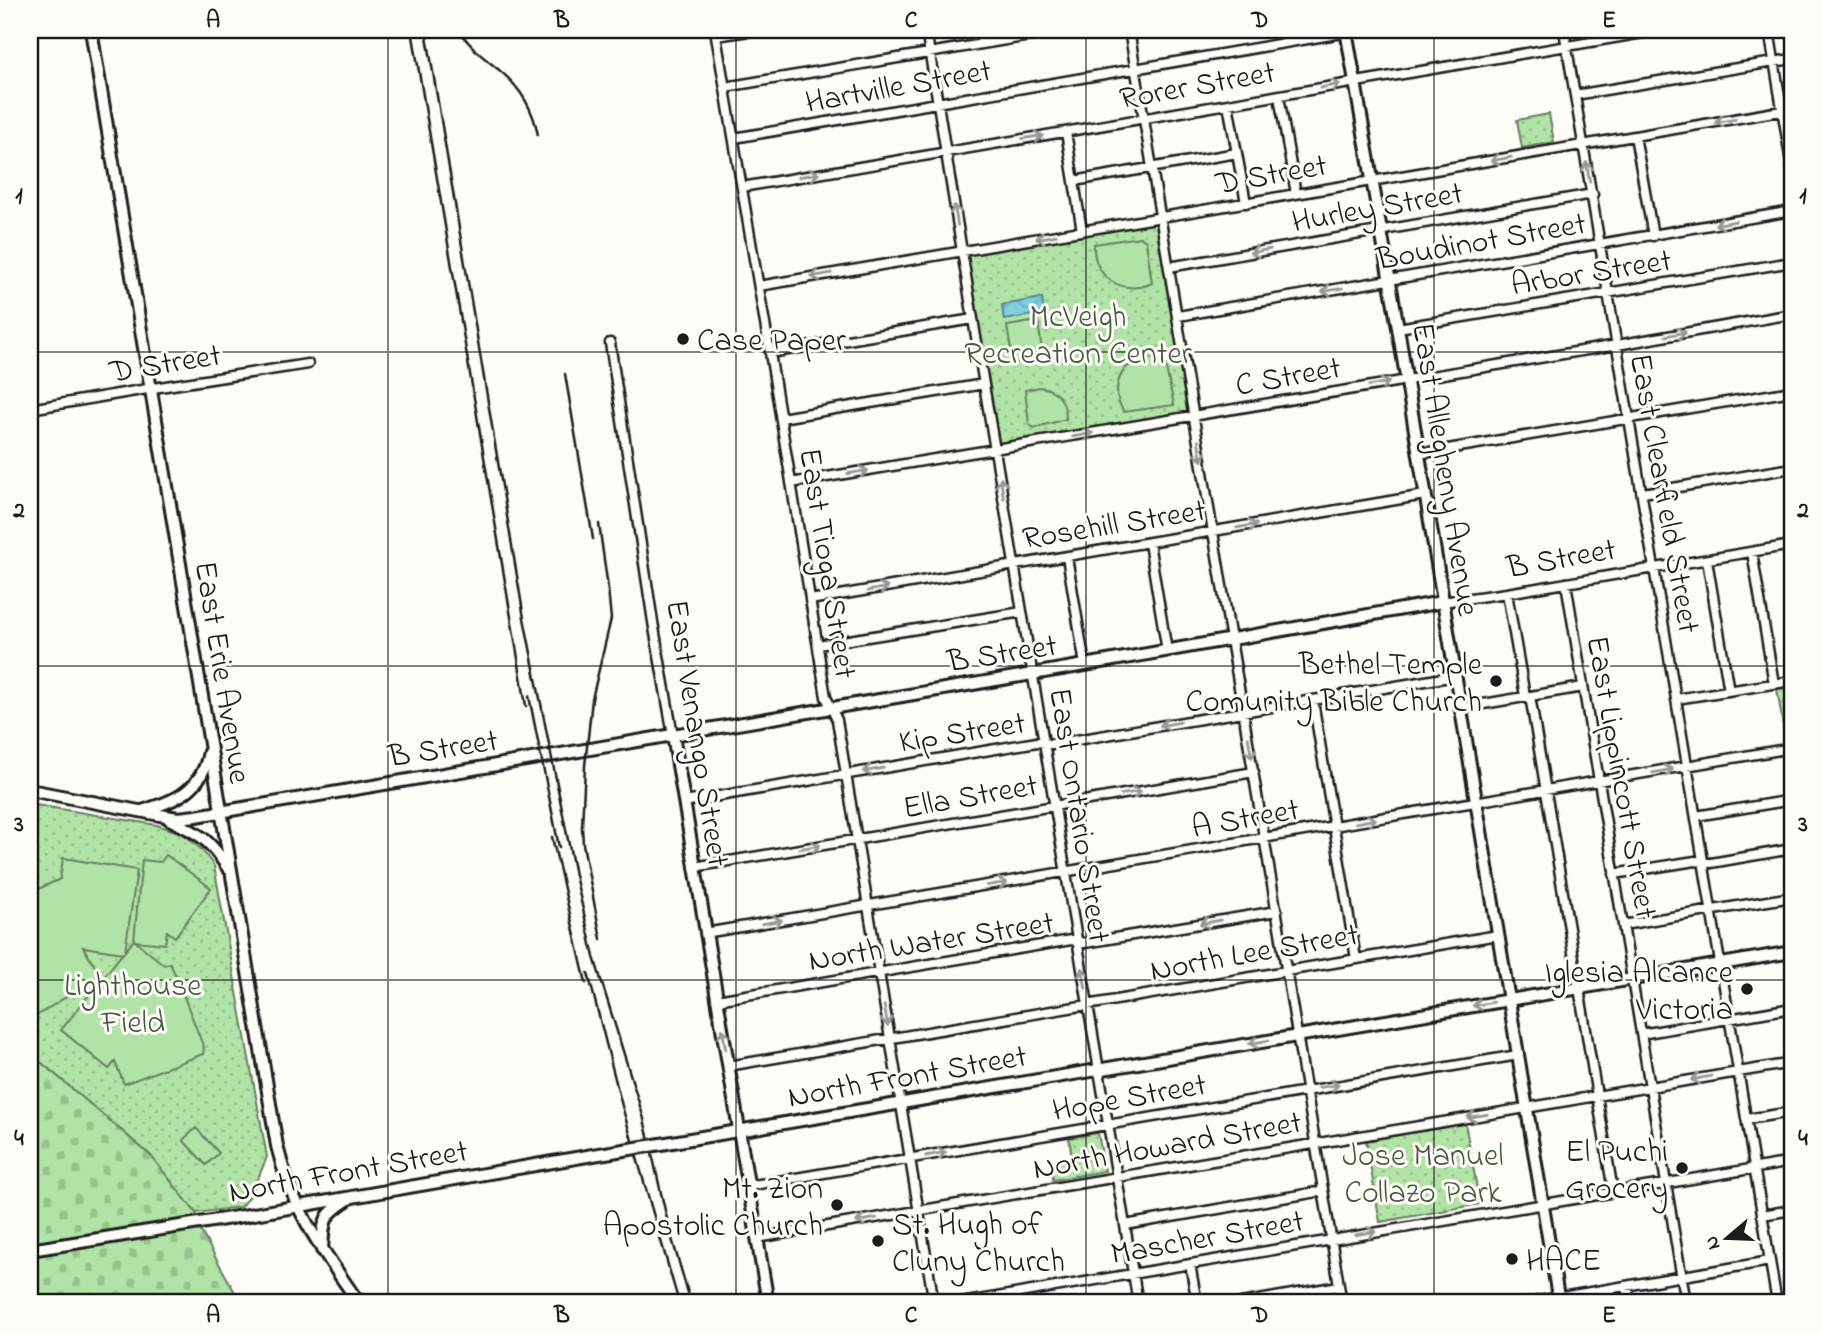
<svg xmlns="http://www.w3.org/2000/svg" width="1822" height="1333" font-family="'Indie Flower',sans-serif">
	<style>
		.grass { fill: url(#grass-dots); stroke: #668060; stroke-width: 2 }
		.cemetery { fill: url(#cemetery-stones); stroke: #668060; stroke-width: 2 }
		.garden { fill: #b0e3a5; stroke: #668060; stroke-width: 2 }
		.water { fill: url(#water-waves); stroke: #588790; stroke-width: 2 }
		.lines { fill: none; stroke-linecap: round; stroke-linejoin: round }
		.street-casing { stroke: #1c1c1c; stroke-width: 13 }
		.secondary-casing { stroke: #1c1c1c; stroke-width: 16 }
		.street { stroke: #fdfcf7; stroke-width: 8 }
		.secondary { stroke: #fdfcf7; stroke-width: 10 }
		.rail { stroke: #1c1c1c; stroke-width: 2.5 }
		.secondary-bridge-casing { stroke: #1c1c1c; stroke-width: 16; stroke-linecap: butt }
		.secondary-bridge { stroke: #fdfcf7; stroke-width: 10 }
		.oneway { stroke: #989794 }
		.grid { fill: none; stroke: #1c1c1c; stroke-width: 2; stroke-opacity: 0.55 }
		.poi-dot { fill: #1c1c1c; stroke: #fdfcf7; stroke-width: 2.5 }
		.labels { text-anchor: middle; stroke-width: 6; stroke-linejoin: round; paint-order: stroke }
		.street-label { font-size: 32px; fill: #1c1c1c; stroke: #fdfcf7 }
		.park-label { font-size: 32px; fill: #485845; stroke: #fdfcf7 }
		.poi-label { font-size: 32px; fill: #1c1c1c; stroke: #fdfcf7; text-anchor: end }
		.neatline { fill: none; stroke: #1c1c1c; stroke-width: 2.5 }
		.grid-label { font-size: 23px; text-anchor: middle; font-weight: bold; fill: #1c1c1c }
	</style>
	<defs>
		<pattern id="grass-dots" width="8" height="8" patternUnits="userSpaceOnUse" patternTransform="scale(1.75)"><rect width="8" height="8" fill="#b0e3a5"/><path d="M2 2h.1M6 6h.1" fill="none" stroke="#97c28d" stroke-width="1.8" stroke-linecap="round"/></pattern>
		<pattern id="cemetery-stones" width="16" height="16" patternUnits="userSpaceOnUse" patternTransform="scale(1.75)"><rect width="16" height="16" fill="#b0e3a5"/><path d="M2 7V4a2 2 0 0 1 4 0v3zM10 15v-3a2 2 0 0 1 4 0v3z" fill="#97c28d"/></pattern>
		<pattern id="water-waves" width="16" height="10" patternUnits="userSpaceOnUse" patternTransform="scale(1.75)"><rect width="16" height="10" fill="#80cede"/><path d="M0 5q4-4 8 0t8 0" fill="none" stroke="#6eb0be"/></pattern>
	</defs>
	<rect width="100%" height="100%" fill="#fdfcf7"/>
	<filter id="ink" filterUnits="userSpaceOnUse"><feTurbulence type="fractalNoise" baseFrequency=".0143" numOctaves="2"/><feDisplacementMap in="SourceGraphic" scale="14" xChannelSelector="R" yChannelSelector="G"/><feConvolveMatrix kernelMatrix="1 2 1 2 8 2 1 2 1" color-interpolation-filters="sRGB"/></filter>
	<g filter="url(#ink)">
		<path class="grass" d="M1549,114L1554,142L1522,148L1517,120Z
			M1161,217L1194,416L996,449L962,251Z
			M1792,686V743L1786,744L1777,689Z
			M30,804L157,825L184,834L202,850L214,866L267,1157L251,1195L240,1207L196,1213L150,1155L30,1053Z
			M1465,1123L1480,1204L1380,1222L1366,1141Z
			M1098,1133L1105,1171L1053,1180L1050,1161L1072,1157L1069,1138Z"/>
		<path class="cemetery" d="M30,1053L150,1155L196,1213L199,1228L241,1303H30Z"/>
		<path class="garden" d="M1140,237L1146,241L1152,283C1122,297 1092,276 1094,244Z
			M1038,321L1043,359L1013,363L1007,326Z
			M1143,358L1164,359L1174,405L1124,412C1110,391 1118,366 1143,358Z
			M1040,387C1057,389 1066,401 1066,419L1034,428L1029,424L1025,390Z
			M166,855L211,888L175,937L167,931L165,944L135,941L164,965L170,963L175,974L182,979L179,984L204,1048L203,1054L124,1084L115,1062L109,1069L61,1030L123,953L83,947L100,975L30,1020V893L60,879L63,858L137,870L125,951L134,940L142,860L161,862Z
			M196,1128L219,1153L206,1165L183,1140Z"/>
		<path class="water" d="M1042,298L1044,313L1004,320L1002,305Z"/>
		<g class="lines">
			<g class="street-casing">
				<path id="street" d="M715,30L770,353L826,697L837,720L934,1303
					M926,30L973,319L1138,1303
					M979,30L982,44
					M1129,30L1342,1303
					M1564,30L1777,1303
					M1769,30L1792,169
					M716,36L756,30
					M725,87L1066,30
					M1575,95L1792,59
					M1279,96L1296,194
					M1228,104L1246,203
					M1066,132L1082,231
					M1635,136L1653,236
					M734,138L1360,30
					M1074,181L1237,153
					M742,187L1661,30
					M1169,267L1593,194
					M759,286L1792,109
					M1178,316L1792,211
					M1398,328L1792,262
					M610,343L653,622L673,735
					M770,353L973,319
					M30,409L153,388L308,364
					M781,418L984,384
					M1418,454L1792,391
					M791,483L1617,345L1792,314
					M1643,493L1792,468
					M1149,543L1167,651
					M1752,552L1774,684
					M1067,557L1085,665
					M1707,560L1729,691
					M1566,583L1686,1303
					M1507,593L1525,696
					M810,600L1425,495
					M1442,602L1507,593L1792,545
					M818,645L1022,612
					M1530,696L1613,1191
					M1676,699L1792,681
					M1313,701L1356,959
					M1460,708L1583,687
					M684,802L1037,742L1053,744L1455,676
					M1696,816L1792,800
					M694,867L1254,772
					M1614,874L1695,861L1711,863L1792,849
					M1623,925L1792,897
					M705,933L1792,748
					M717,1000L1071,940L1085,943L1277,911
					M1641,1034L1792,1008
					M728,1066L1498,935
					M1747,1119L1792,1112
					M748,1186L1518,1055
					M1762,1215L1792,1210
					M1125,1225L1323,1191
					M757,1238L1792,1063
					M1190,1264L1197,1303
					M1627,1286L1630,1303
					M961,1303L1792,1162
					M1241,1303L1339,1286
					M1527,1303L1770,1261"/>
			</g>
			<g class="secondary-casing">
				<path id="secondary" d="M91,30L277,1146C292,1210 323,1251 359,1303
					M1346,30L1398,328L1559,1303
					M673,735L768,1303
					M30,790L160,815L178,818L196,816L1085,665L1442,602
					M142,811C176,800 202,791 209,752
					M169,819C201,835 208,838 228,868
					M661,1144L1792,952
					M30,1250L237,1217L593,1155
					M322,1250C324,1219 322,1216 350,1198"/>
			</g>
			<use href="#street" class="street"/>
			<use href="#secondary" class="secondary"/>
			<path class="rail" d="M412,30L526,706
				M426,30L524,618L575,875L594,957L644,1119L670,1232L691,1303
				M459,30C470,47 483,57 498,69C519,86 533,108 538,135
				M565,374L593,539
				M599,524L608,588L611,619L592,699L585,766L582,827L583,844L601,939
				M529,696L559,847
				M552,837L586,983
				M588,973L622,1106L679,1303"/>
			<g class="secondary-bridge-casing">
				<path id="secondary-bridge" d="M593,1155L661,1144"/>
			</g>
			<use href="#secondary-bridge" class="secondary-bridge"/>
		</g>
		<defs><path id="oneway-shaft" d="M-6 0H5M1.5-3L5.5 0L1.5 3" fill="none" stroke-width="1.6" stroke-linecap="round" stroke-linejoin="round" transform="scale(1.75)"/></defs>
		<g class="oneway">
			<use href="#oneway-shaft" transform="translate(1330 86) rotate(-11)"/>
			<use href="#oneway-shaft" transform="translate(1725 121) rotate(170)"/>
			<use href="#oneway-shaft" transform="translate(1033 137) rotate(-9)"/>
			<use href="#oneway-shaft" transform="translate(1501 159) rotate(170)"/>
			<use href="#oneway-shaft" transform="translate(1588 172) rotate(-100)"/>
			<use href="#oneway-shaft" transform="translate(809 175) rotate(-10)"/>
			<use href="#oneway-shaft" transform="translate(956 215) rotate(-99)"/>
			<use href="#oneway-shaft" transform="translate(1725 223) rotate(170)"/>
			<use href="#oneway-shaft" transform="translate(1046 237) rotate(170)"/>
			<use href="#oneway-shaft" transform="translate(1260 251) rotate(170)"/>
			<use href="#oneway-shaft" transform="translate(821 275) rotate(170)"/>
			<use href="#oneway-shaft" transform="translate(1332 290) rotate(170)"/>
			<use href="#oneway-shaft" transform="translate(1676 334) rotate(-10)"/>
			<use href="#oneway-shaft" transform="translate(1379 384) rotate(-10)"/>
			<use href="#oneway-shaft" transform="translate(1083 435) rotate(-10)"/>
			<use href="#oneway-shaft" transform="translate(1200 451) rotate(81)"/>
			<use href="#oneway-shaft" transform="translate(858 472) rotate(-9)"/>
			<use href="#oneway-shaft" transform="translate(1002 488) rotate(-99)"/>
			<use href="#oneway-shaft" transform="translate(1247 526) rotate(-10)"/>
			<use href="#oneway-shaft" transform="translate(878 589) rotate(-10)"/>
			<use href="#oneway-shaft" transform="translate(1170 724) rotate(170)"/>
			<use href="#oneway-shaft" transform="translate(1250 748) rotate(80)"/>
			<use href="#oneway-shaft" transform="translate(873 770) rotate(170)"/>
			<use href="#oneway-shaft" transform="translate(1663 771) rotate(-10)"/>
			<use href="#oneway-shaft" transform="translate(1131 793) rotate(-9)"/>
			<use href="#oneway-shaft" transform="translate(1366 821) rotate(-10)"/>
			<use href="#oneway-shaft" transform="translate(810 847) rotate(-10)"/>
			<use href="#oneway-shaft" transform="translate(997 884) rotate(-9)"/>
			<use href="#oneway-shaft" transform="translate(772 922) rotate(-10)"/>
			<use href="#oneway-shaft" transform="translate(1210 922) rotate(170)"/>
			<use href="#oneway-shaft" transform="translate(1084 978) rotate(-100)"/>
			<use href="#oneway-shaft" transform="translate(1483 1004) rotate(170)"/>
			<use href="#oneway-shaft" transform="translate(886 1016) rotate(80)"/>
			<use href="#oneway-shaft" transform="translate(724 1039) rotate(-99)"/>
			<use href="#oneway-shaft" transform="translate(1259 1042) rotate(170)"/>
			<use href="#oneway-shaft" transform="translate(1701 1078) rotate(170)"/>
			<use href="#oneway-shaft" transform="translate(1329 1086) rotate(-9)"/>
			<use href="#oneway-shaft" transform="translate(1477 1116) rotate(171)"/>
			<use href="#oneway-shaft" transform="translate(936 1154) rotate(-10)"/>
			<use href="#oneway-shaft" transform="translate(866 1220) rotate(170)"/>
			<use href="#oneway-shaft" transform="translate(1366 1233) rotate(-10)"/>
		</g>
	</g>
	<path class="grid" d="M388,30V1303M736,30V1303M1086,30V1303M1434,30V1303M30,352H1792M30,666H1792M30,980H1792"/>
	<g class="poi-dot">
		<circle cx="683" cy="339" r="7"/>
		<circle cx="1496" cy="681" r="7"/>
		<circle cx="1747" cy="989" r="7"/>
		<circle cx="1682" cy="1168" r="7"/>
		<circle cx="837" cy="1205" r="7"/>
		<circle cx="878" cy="1241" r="7"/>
		<circle cx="1512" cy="1259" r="7"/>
	</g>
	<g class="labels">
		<g class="street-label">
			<text transform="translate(1197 84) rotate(-10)" y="11">Rorer Street</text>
			<text transform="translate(898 85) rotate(-10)" y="11">Hartville Street</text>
			<text transform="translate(1271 173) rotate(-10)" y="11">D Street</text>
			<text transform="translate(1377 206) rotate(-10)" y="11">Hurley Street</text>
			<text transform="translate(1481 240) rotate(-10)" y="11">Boudinot Street</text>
			<text transform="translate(1591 271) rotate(-9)" y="11">Arbor Street</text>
			<text transform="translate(165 362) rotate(-9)" y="11">D Street</text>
			<text transform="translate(1288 375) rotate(-10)" y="11">C Street</text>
			<text transform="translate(1447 469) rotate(81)" y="11">East Allegheny Avenue</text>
			<text transform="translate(1666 493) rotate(80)" y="11">East Clearfield Street</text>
			<text transform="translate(1114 523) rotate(-9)" y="11">Rosehill Street</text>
			<text transform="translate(1561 557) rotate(-10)" y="11">B Street</text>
			<text transform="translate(829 563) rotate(81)" y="11">East Tioga Street</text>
			<text transform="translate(1002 652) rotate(-9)" y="11">B Street</text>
			<text transform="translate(224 672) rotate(81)" y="11">East Erie Avenue</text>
			<text transform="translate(962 731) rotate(-9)" y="11">Kip Street</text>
			<text transform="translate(699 733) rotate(81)" y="11">East Venango Street</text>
			<text transform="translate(443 747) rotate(-9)" y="11">B Street</text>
			<text transform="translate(1623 777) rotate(80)" y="11">East Lippincott Street</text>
			<text transform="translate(970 795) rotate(-10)" y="11">Ella Street</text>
			<text transform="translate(1081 815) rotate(81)" y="11">East Ontario Street</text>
			<text transform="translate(1245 817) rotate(-10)" y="11">A Street</text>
			<text transform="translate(931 940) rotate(-9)" y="11">North Water Street</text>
			<text transform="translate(1254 951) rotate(-10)" y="11">North Lee Street</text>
			<text transform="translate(907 1075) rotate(-10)" y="11">North Front Street</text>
			<text transform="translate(1129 1096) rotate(-10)" y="11">Hope Street</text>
			<text transform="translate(1167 1144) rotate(-10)" y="11">North Howard Street</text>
			<text transform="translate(348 1170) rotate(-10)" y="11">North Front Street</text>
			<text transform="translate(1207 1236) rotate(-10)" y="11">Mascher Street</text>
		</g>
		<g class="park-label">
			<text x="1078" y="326">McVeigh<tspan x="1078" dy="37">Recreation Center</tspan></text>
			<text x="133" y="995">Lighthouse<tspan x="133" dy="37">Field</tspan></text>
			<text x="1423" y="1165">Jose Manuel<tspan x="1423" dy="37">Collazo Park</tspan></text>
		</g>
		<g class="poi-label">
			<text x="697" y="350" text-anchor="start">Case Paper</text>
			<text x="1482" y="674">Bethel Temple<tspan x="1482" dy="37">Comunity Bible Church</tspan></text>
			<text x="1733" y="982">Iglesia Alcance<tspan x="1733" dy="37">Victoria</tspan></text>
			<text x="1668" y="1161">El Puchi<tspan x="1668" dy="37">Grocery</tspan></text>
			<text x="823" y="1198">Mt. Zion<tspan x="823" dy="37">Apostolic Church</tspan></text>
			<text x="892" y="1234" text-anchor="start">St. Hugh of<tspan x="892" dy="37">Cluny Church</tspan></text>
			<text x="1526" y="1270" text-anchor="start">HACE</text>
		</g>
	</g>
	<rect width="1822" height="1333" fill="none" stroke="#fdfcf7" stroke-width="77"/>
	<g transform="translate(1727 1238) rotate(251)" stroke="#fdfcf7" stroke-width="5" paint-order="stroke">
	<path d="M0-5L12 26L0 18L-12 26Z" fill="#1c1c1c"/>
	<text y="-10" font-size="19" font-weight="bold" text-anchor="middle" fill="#1c1c1c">N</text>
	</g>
	<rect x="38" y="38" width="1746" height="1256" class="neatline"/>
	<g class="grid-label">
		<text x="213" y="27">A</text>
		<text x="562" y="27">B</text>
		<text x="911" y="27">C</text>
		<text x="1260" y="27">D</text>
		<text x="1609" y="27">E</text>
		<text x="19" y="203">1</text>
		<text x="1803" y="203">1</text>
		<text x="19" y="517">2</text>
		<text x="1803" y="517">2</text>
		<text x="19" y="831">3</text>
		<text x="1803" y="831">3</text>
		<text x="19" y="1145">4</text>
		<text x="1803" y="1145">4</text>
		<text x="213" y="1322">A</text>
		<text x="562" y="1322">B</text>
		<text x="911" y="1322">C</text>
		<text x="1260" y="1322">D</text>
		<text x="1609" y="1322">E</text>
	</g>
</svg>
